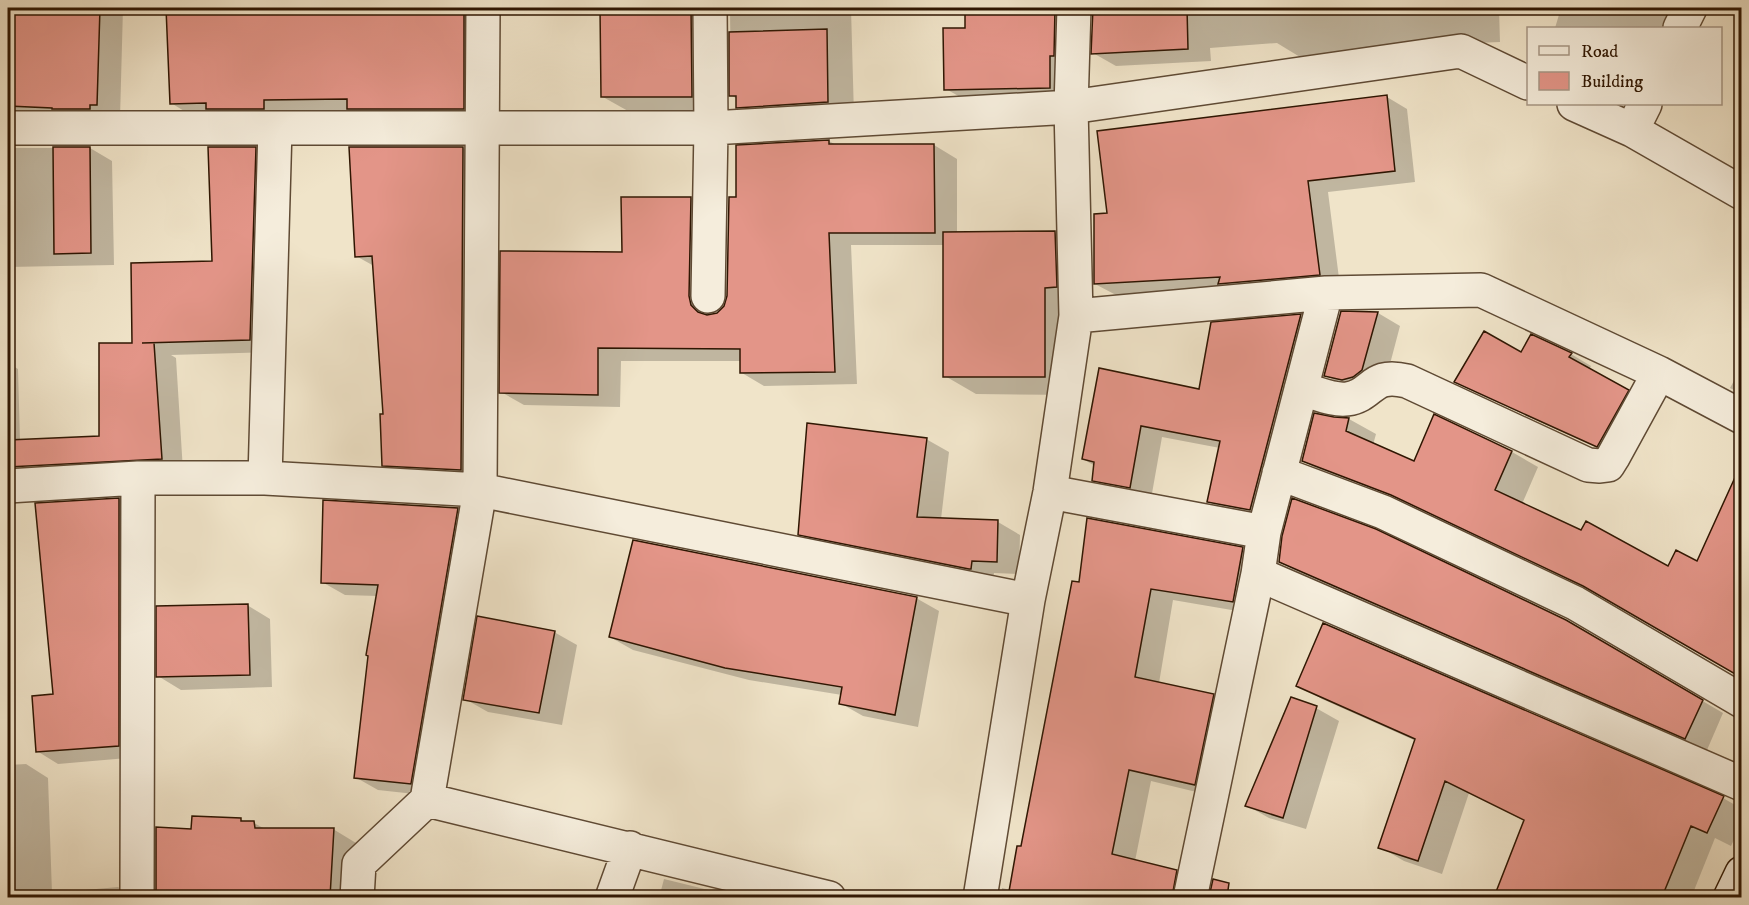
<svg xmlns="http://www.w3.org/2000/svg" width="1749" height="905" font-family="'IM FELL DW Pica',serif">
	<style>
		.shadow { fill: #0003 }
		.building { fill: #e39588; stroke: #2f1602; stroke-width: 1.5 }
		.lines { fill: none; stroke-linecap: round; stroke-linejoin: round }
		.street-casing { stroke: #5f4a34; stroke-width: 36 }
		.secondary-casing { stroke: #2f1602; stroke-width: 36 }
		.street { stroke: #f5eddc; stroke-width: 33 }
		.secondary { stroke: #f5eddc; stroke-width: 33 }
	</style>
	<rect width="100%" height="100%" fill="#f0e4c9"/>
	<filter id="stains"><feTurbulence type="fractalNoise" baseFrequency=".00333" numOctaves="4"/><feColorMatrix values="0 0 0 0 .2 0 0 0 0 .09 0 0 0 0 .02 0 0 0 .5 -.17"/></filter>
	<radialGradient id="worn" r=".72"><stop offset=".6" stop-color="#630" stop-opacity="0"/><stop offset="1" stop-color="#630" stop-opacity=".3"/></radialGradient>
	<path class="shadow" d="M8,8H123L120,118L12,141L14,148H90L112,161L114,265L8,267Z
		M168,8H485L486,122L194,117L171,103Z
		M601,8H725L717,111H628L603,97Z
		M730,8H851L854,116L763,122L737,107V99L731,95Z
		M966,8H1085L1072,100L969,102L946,89L967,29Z
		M1094,8H1499L1500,42L1403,46L1404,52L1300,57L1277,43L1210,48L1211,61L1116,66L1093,53Z
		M1561,8H1679L1673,28H1555Z
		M1387,97L1407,109L1415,182L1328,192L1340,286L1228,288L1116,295L1095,284L1108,215Z
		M829,141L836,145H934L957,159V233H1055L1086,251L1076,395L976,394L945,376L944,245H851L857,384L764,386L742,373L741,361H621L620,407L524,405L501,392L623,254L691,198L713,211L712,310L713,315L718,313L726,306L728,297L737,198Z
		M255,148L278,161L272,352L171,355L176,358L183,471L8,490V363L18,369L20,441L101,437L134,345L214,262Z
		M463,148L489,163L487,484L410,480L383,465L385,416L374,266L356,256Z
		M1378,313L1400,326L1385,383L1348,389L1326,375Z
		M1301,316L1321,328L1271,521L1230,514L1209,502L1220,448L1162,437L1151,499L1114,492L1093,480L1095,466L1083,459L1200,390L1212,324Z
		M1522,354H1571L1591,366L1589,370L1648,403L1618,457L1476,393L1456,382Z
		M1742,366V394L1730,388Z
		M1435,416L1512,452L1538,467L1522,504L1582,532L1669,568L1698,563L1742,677L1609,600L1419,510L1330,476L1303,461L1334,419H1349L1376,434L1373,445L1414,463Z
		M926,439L949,452L941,519L998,522L1020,535L1019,574L994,573L993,581L822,547L800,534Z
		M119,499L140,512L139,757L58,764L37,751Z
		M458,509L480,522L433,796L378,790L355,777L377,596L345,595L322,582Z
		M1242,549L1265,562L1255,614L1173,600L1159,683L1213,695L1236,708L1217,797L1151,781L1135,861L1176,871L1199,884L1196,898H1001L1002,888L1011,890L1023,848L1080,584Z
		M1280,562L1566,621L1723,713L1707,750L1301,574Z
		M916,598L939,611L918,727L863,716L840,703L842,695L749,680L633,650L610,637Z
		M247,605L270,619L272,687L181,690L158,676Z
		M554,632L577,645L562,725L488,712L465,699Z
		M1298,685L1723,798L1742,809V823L1731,846L1715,838L1691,898H1496L1525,821L1469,793L1442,874L1404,861L1380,847L1416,741L1322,699Z
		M1316,708L1339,721L1306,829L1269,818L1246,805Z
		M26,764L48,778L52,893L118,887L135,898H8V765Z
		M241,820L245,822L254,823L265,829H333L356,843L353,898H157V829L192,831Z
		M664,879L741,898H659Z"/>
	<path class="building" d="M8,8H100L97,105H90V109H52V108L8,106Z
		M166,8H464V109H347V99L264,100V109H206V103L170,104Z
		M600,8H691L692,97H601Z
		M965,8H1055L1054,56H1050V88L944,90L943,28H965Z
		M1093,8H1187L1188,49L1091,54Z
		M827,29L828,102L736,108V96H729V32Z
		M1387,95L1395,171L1308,181L1320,275L1218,284L1220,277L1094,284V214L1107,213L1097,131Z
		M829,140V144H934L935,233H829L835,372L740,373V349L598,348V395L499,393L500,251L622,252L621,197H691L689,296L691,305L698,312L707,315L717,313L724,306L727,296L729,197H736V145Z
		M53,147H90L91,253L54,254Z
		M208,147H256L250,340L142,343H154L162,459L8,467V440L99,436V343H132L131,263L212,261Z
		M349,147H463L461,470L382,466L380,414H383L372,256L355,257Z
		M1055,231L1057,287L1045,288V377H943V232Z
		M1341,311L1378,312L1362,370L1353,377L1342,380L1324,376Z
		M1301,314L1250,510L1207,502L1220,441L1141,426L1130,488L1092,481L1094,462L1082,459L1099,368L1199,389L1211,322Z
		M1484,331L1521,352L1531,334L1572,353L1569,357L1629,390L1597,447L1454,382Z
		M1314,413L1334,417L1349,418L1346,431L1414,461L1434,414L1512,451L1495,490L1581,530L1586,521L1668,566L1676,550L1697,561L1742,462V678L1583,586L1391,495L1302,461Z
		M807,423L927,438L917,517L998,520L997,562L972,561L971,569H969L798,535Z
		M119,498V746L36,752L32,696L53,694L35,503Z
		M1292,498L1376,529L1566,620L1703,700L1685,739L1279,562L1282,536Z
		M323,500L458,508L411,784L354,778L368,656L366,655L378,585L321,583Z
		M1087,518L1243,547L1233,602L1151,589L1135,677L1214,694L1195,785L1129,770L1112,854L1177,870L1172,897H1008L1017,846H1021L1072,581L1079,582Z
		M633,540L917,597L895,715L839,704L842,687L725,668L609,637Z
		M248,604L250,675L156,677V606Z
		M477,616L555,631L539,713L463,700Z
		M1323,623L1724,796L1707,833L1691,826L1662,897H1494L1524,820L1445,781L1418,861L1378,848L1415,739L1296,686Z
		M1291,697L1317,706L1283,818L1245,806Z
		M192,816L241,818V821H254L255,828H334L330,897H156V827L191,829Z
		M1213,879L1229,883L1227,897H1209Z"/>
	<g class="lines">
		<g class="street-casing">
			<path id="street" d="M1680,28L1690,8
				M1574,104L1632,130L1742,193
				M8,128H711L1071,107L1461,51L1528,83
				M1632,130L1645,104
				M708,296L711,128L710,8
				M1076,316L1326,293L1481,290L1659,373L1742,417
				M1301,389C1315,392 1333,401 1347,399C1374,395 1370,372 1407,381L1588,465L1600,466L1608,465L1613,457L1659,373
				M1279,473L1383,512L1575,603L1742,701
				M265,478L275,128
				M8,486L138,478H265L480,490L1028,600
				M1050,492L1264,532
				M1258,574L1742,784
				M427,800L829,898
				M137,898L138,478
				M357,898L359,864L427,800L480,490L483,8
				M612,898L630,848
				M980,898L1028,600L1050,492L1076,316L1071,107L1074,8
				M1190,898L1258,574L1264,532L1326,293"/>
		</g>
		<g class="secondary-casing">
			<path id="secondary" d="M1730,898L1742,873"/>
		</g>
		<use href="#street" class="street"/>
		<use href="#secondary" class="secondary"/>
	</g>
	<rect width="1749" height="905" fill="none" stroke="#f0e4c9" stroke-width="30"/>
	<rect x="9" y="9" width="1731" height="887" fill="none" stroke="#2f1602" stroke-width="3"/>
	<rect x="15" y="15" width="1719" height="875" fill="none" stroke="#2f1602" stroke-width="1.5"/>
	<rect x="1527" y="27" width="195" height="78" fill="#f5eddc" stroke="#a69785" stroke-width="1.5"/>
	<rect x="1539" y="46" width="30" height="9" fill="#f5eddc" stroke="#a69785" stroke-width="1.5"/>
	<text x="1581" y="57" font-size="18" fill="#2f1602">Road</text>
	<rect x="1539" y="72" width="30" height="18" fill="#e39588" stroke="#a69785" stroke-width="1.5"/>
	<text x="1581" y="87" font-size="18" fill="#2f1602">Building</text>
	<rect width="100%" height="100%" filter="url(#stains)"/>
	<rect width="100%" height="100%" fill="url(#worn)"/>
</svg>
